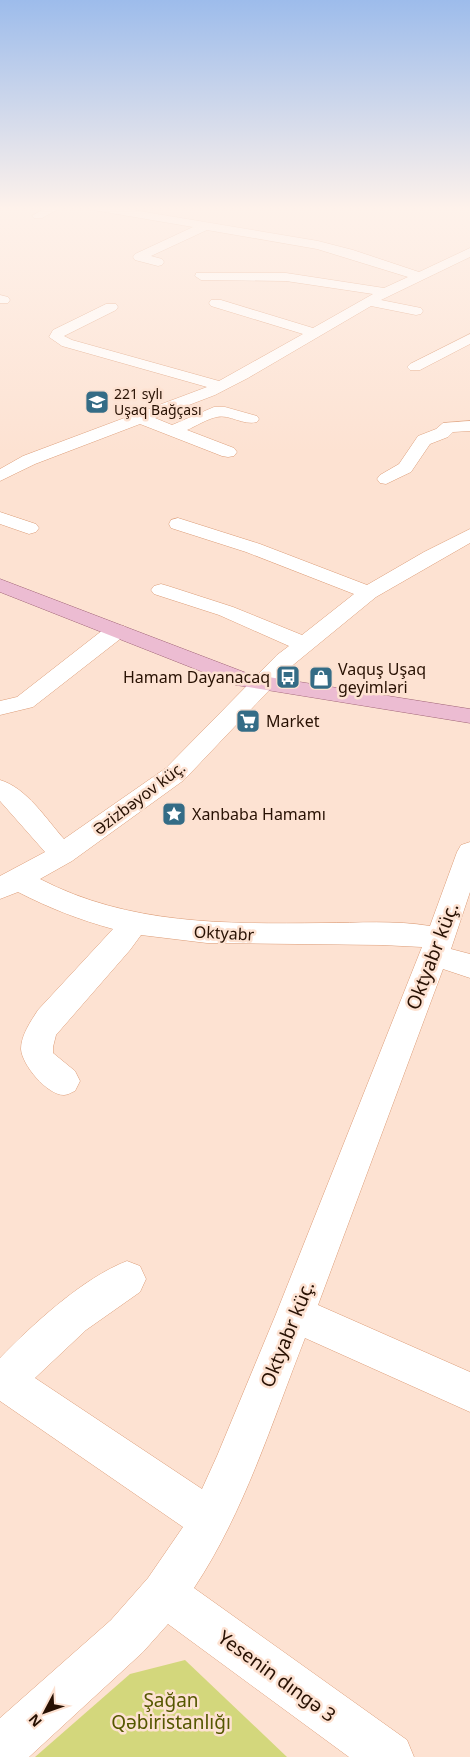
<svg xmlns="http://www.w3.org/2000/svg" width="470" height="1757" font-family="'Noto Sans',sans-serif">
	<style>
		.green { fill: #d3d77c }
		.lines { fill: none; stroke-linecap: round; stroke-linejoin: round }
		.minor-casing { stroke: #dc9c77; stroke-width: 1 }
		.major-casing { stroke: #9f6376; stroke-width: 1 }
		.minor { fill: #fff; fill-rule: evenodd }
		.major { fill: #ecbcd2; fill-rule: evenodd }
		.labels { text-anchor: middle; stroke-width: 5; stroke-linejoin: round; paint-order: stroke }
		.far-poi-label { font-size: 14px; fill: #281103; stroke: #fde2d2; text-anchor: start }
		.poi-label { font-size: 16px; fill: #281103; stroke: #fde2d2; text-anchor: start }
		.street-label { font-size: 16px; fill: #281103; stroke: #fde2d2 }
		.near-street-label { font-size: 19px; fill: #281103; stroke: #fde2d2 }
		.near-park-label { font-size: 19px; fill: #555700; stroke: #fde2d2 }
	</style>
	<rect width="100%" height="100%" fill="#fde2d2"/>
	<path class="green" d="M185,1660L287,1757H35L130,1674Z"/>
	<g class="lines">
		<g class="minor-casing">
			<path id="minor" d="M47,207H62L42,218H34L32,216Z
				M88,207H115L318,241L353,250L419,272L470,248V257L381,300L421,308L423,311L421,314L416,315L371,306L248,378L215,395L155,418L172,425L214,407H225L257,416L259,419L257,422C243,426 230,414 217,417C207,419 196,426 187,430L234,448L237,452L234,456L228,457L222,456L140,424L35,464L0,481V469L23,456L207,387L62,346L49,337L53,330L106,304H116L118,307L116,310L64,336L72,340L219,381L303,334L211,306L209,303L211,300H221L313,328L373,294L286,281L201,280L195,276L196,273H286L384,288L408,277L317,249L207,230L151,256L162,259L164,262L162,265L158,266L135,260L133,257L135,254L193,227L93,210Z
				M0,295L8,297L10,300L8,303H0Z
				M470,334V344L420,370H410L407,367L410,364Z
				M470,421V431L453,432L448,437L430,444L411,472L386,484L380,483L377,479L380,475L399,464L418,436L436,429L443,423Z
				M0,512L36,524L39,528L36,532L29,534L0,524Z
				M178,518L260,544L367,585L424,552L470,529V543L376,597L293,665L184,780L72,861L40,879C129,925 225,924 323,923C358,923 395,920 430,926L457,852L461,845L470,842V892L451,949L470,954V978L443,969L318,1305L470,1372V1412L305,1338C272,1422 244,1513 194,1588L407,1740L414,1757H349L168,1624L143,1652L29,1757H0V1718L111,1620L148,1578L183,1527L0,1401V1358C33,1324 83,1278 127,1261L140,1266L146,1279L140,1292L86,1330L35,1378L202,1489L217,1456L276,1314L422,947L382,945L207,943L141,935L130,950L56,1035L53,1047V1053L75,1071L80,1081L75,1091C72,1092 68,1095 64,1095C47,1095 22,1065 21,1049C21,1035 31,1021 38,1010L113,929C80,920 49,908 18,892L0,899V876L45,852L0,801V780C27,788 46,819 64,839L166,768L277,655L289,646L219,615L154,594L151,590L154,586L161,584L168,586L233,607L302,635L354,594L246,552L171,528L169,524L171,520Z
				M116,625L124,626L127,631L124,636L33,707L0,715V701L17,697L108,626Z"/>
		</g>
		<g class="major-casing">
			<path id="major" d="M0,579L249,674L470,709V723L236,685L0,592Z"/>
		</g>
		<use href="#minor" class="minor"/>
		<use href="#major" class="major"/>
	</g>
	<linearGradient id="sky" x2="0" y2="1"><stop stop-color="#9dbceb"/><stop offset="0.46" stop-color="#fef2eb"/><stop offset="1" stop-color="#fef2eb" stop-opacity="0"/></linearGradient>
	<rect width="470" height="453" fill="url(#sky)"/>
	<defs>
		<g id="school-square" transform="scale(1.25)"><rect x="-9" y="-9" width="18" height="18" rx="4" fill="#346c86" stroke="#fde2d2"/><path d="M0-5L7-2L0 1L-7-2ZM-4 1L0 2.5L4 1V4Q0 6-4 4Z" fill="#fff"/></g>
		<g id="bus-square" transform="scale(1.25)"><rect x="-9" y="-9" width="18" height="18" rx="4" fill="#346c86" stroke="#fde2d2"/><path d="M-5-6H5V4H4V6H2V4H-2V6H-4V4H-5ZM-3.5-4V0h7V-4ZM-3.5 1.2v1.5H-2V1.2ZM2 1.2v1.5H3.5V1.2Z" fill="#fff"/></g>
		<g id="shop-square" transform="scale(1.25)"><rect x="-9" y="-9" width="18" height="18" rx="4" fill="#346c86" stroke="#fde2d2"/><path d="M-5-2.5h2.3a2.7 3.5 0 0 1 5.4 0H5L5.5 6h-11ZM-1.5-2.5h3a1.5 2.3 0 0 0-3 0Z" fill="#fff"/></g>
		<g id="supermarket-square" transform="scale(1.25)"><rect x="-9" y="-9" width="18" height="18" rx="4" fill="#346c86" stroke="#fde2d2"/><path d="M-6-5.5h2.5l.6 2H6L4.5 2H-2.5L-4.4-4H-6ZM-1.5 3.2a1.3 1.3 0 1 0 .1 0ZM3 3.2a1.3 1.3 0 1 0 .1 0Z" fill="#fff"/></g>
		<g id="sight-square" transform="scale(1.25)"><rect x="-9" y="-9" width="18" height="18" rx="4" fill="#346c86" stroke="#fde2d2"/><path d="M0-6L1.8-2.2L6-1.7L2.9 1.2L3.7 5.4L0 3.3L-3.7 5.4L-2.9 1.2L-6-1.7L-1.8-2.2Z" fill="#fff"/></g>
	</defs>
	<g fill-rule="evenodd">
		<use href="#school-square" x="97" y="402"/>
		<use href="#bus-square" x="288" y="677"/>
		<use href="#shop-square" x="321" y="678"/>
		<use href="#supermarket-square" x="248" y="721"/>
		<use href="#sight-square" x="174" y="814"/>
	</g>
	<g class="labels">
		<g class="far-poi-label">
			<text x="114" y="399">221 sylı<tspan x="114" dy="16">Uşaq Bağçası</tspan></text>
		</g>
		<g class="poi-label">
			<text x="338" y="675">Vaquş Uşaq<tspan x="338" dy="18">geyimləri</tspan></text>
			<text x="270" y="683" text-anchor="end">Hamam Dayanacaq</text>
			<text x="266" y="727">Market</text>
			<text x="192" y="820">Xanbaba Hamamı</text>
		</g>
		<g class="street-label">
			<text transform="translate(139 798) rotate(-37)" y="6">Əzizbəyov küç.</text>
			<text transform="translate(224 933) rotate(3)" y="6">Oktyabr</text>
		</g>
		<g class="near-street-label">
			<text transform="translate(432 956) rotate(-69)" y="7">Oktyabr küç.</text>
			<text transform="translate(287 1334) rotate(-68)" y="7">Oktyabr küç.</text>
			<text transform="translate(277 1676) rotate(36)" y="7">Yesenin dıngə 3</text>
		</g>
		<g class="near-park-label">
			<text x="171" y="1707">Şağan<tspan x="171" dy="22">Qəbiristanlığı</tspan></text>
		</g>
	</g>
	<g transform="translate(45 1712) rotate(229)" stroke="#fde2d2" stroke-width="4" paint-order="stroke">
	<path d="M0-4L9 19L0 12L-9 19Z" fill="#281103"/>
	<text y="-8" font-size="14" font-weight="bold" text-anchor="middle" fill="#281103">N</text>
	</g>
</svg>
